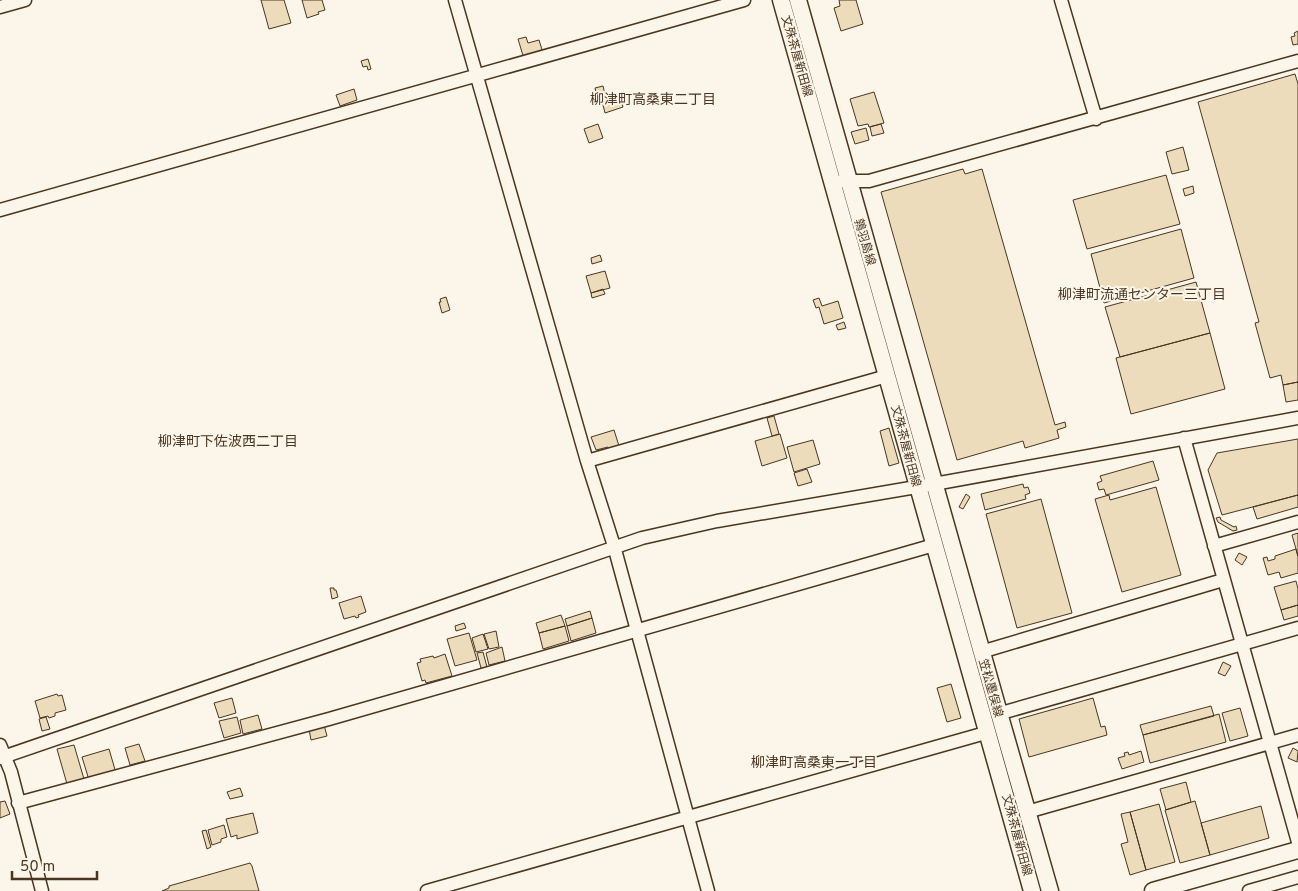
<svg xmlns="http://www.w3.org/2000/svg" width="1298" height="891" font-family="Overpass,'Noto Sans JP',sans-serif">
	<style>
		.building { fill: #ecdcbc; stroke: #4a3520 }
		.lines { fill: none; stroke-linecap: round; stroke-linejoin: round }
		.minor-casing { stroke: #4a3520; stroke-width: 15 }
		.major-casing { stroke: #4a3520; stroke-width: 19 }
		.minor { stroke: #fbf6e9; stroke-width: 12 }
		.major { stroke: #fbf6e9; stroke-width: 16 }
		.labels { text-anchor: middle; stroke-width: 4; stroke-linejoin: round; paint-order: stroke }
		.street-label { font-size: 12px; fill: #4a3520; stroke: #fbf6e9 }
		.neighbourhood-label { font-size: 14px; fill: #4a3520; stroke: #fbf6e9 }
	</style>
	<rect width="100%" height="100%" fill="#fbf6e9"/>
	<path class="building" d="M261,0H284L291,23L269,29Z
		M302,0H322L325,10L318,12L319,14L307,18Z
		M839,0H856L863,24L841,31L834,8L840,6Z
		M1298,31V44L1293,45L1291,37L1295,36L1294,33Z
		M526,37L528,43L539,40L543,53L524,59L518,39Z
		M368,59L371,69L368,70L367,66L363,67L361,61Z
		M1295,74L1298,84V382L1283,385L1281,375L1270,378L1255,323L1259,322L1198,102Z
		M603,86L605,94L597,96L595,88Z
		M354,89L357,100L340,106L336,95Z
		M874,92L884,123L869,127L868,124L858,126L850,99Z
		M619,93L623,107L605,113L602,101L611,99L610,96Z
		M598,124L603,138L589,143L584,129Z
		M881,124L884,133L872,136L870,127Z
		M866,128L869,140L855,144L851,132Z
		M1183,147L1189,170L1172,174L1166,152Z
		M963,169L965,174L982,169L1055,425L1065,422L1066,427L1057,430L1059,438L1025,448L1023,441L957,460L881,192Z
		M1166,175L1180,224L1087,249L1073,200Z
		M1193,186L1194,193L1185,196L1183,189Z
		M1181,229L1194,278L1104,303L1091,254Z
		M600,255L602,261L592,264L591,258Z
		M605,271L610,288L591,293L586,276Z
		M1196,282L1210,333L1120,357L1105,307Z
		M603,289L605,294L592,298L591,293Z
		M446,297L450,310L442,313L439,302H441L440,299Z
		M819,298L822,306L838,301L843,318L824,324L819,307L816,308L813,300Z
		M844,322L846,328L838,330L836,325Z
		M1210,333L1225,389L1131,414L1116,358Z
		M1298,382V400L1286,402L1283,385Z
		M774,416L779,434L772,436L767,418Z
		M889,428L899,463L889,466L880,431Z
		M614,430L619,446L609,449L608,447L596,450L591,437Z
		M780,434L787,458L762,466L755,441Z
		M1298,439V495L1222,515L1208,470L1217,453Z
		M813,440L820,464L794,472L787,447Z
		M1153,461L1159,480L1106,495L1104,489L1099,490L1097,483L1102,481L1100,476Z
		M807,469L812,482L798,486L794,473Z
		M1023,484L1024,488L1028,487L1030,493L1025,495L1026,499L985,510L981,494Z
		M1156,487L1181,575L1122,592L1095,499L1109,495L1110,500Z
		M966,494L970,497L963,509L959,507Z
		M1298,495V507L1257,519L1253,507Z
		M1041,499L1072,613L1017,628L986,514Z
		M1220,517L1221,520L1234,527L1236,526L1237,530L1233,531L1218,522L1216,518Z
		M1298,533V556L1292,535Z
		M1296,549L1298,557V573L1281,578L1279,572L1268,575L1263,558L1267,557L1268,561L1275,559V556Z
		M1239,553L1247,557L1242,565L1235,560Z
		M1296,581L1298,589V605L1281,610L1274,587Z
		M330,588H334V590H336L338,597L332,599Z
		M361,596L366,612L358,615L359,617L356,618L355,616L344,619L339,603Z
		M1298,605V616L1284,620L1281,610Z
		M590,611L592,618L567,626L565,619Z
		M561,615L565,626L539,633L536,623Z
		M592,618L596,633L571,641L567,626Z
		M464,623L466,628L456,631L455,626Z
		M565,626L569,641L543,649L539,633Z
		M496,631L499,647L489,649L484,634Z
		M469,633L477,660L455,666L447,639Z
		M483,634L488,649L476,652L472,638Z
		M502,647L505,661L489,665L486,653Z
		M483,652L487,667L481,668L477,653Z
		M445,654L452,676L426,683L425,680L422,681L417,663L421,662L420,659L433,656L434,658Z
		M1223,662L1231,666L1225,676L1218,673Z
		M951,684L961,718L947,722L937,688Z
		M57,694L58,696L62,695L66,710L55,713V716L49,718L48,716L40,718L35,701Z
		M232,698L236,713L219,718L214,703Z
		M1093,698L1101,727L1105,726L1107,735L1029,757L1019,719Z
		M1211,706L1214,716L1143,735L1140,725Z
		M1240,708L1248,736L1230,741L1222,713Z
		M1219,714L1226,742L1150,763L1143,735Z
		M258,715L262,729L243,734L240,720Z
		M46,717L50,729L42,731L39,719Z
		M237,717L241,733L224,738L219,721Z
		M324,725L327,736L311,740L309,729Z
		M139,744L145,761L130,765L125,748Z
		M74,745L84,779L67,784L57,749Z
		M1293,748L1298,751L1297,762L1288,758Z
		M109,749L116,773L89,780L82,757Z
		M1141,751L1144,762L1122,769L1118,758L1125,756L1124,753L1128,752L1129,755Z
		M1186,782L1191,802L1166,810L1160,789Z
		M240,788L243,796L230,799L227,792Z
		M5,801L10,814L0,818V802Z
		M1195,801L1210,855L1180,863L1165,810Z
		M1159,804L1175,862L1146,870L1130,812Z
		M1261,806L1269,838L1210,855L1201,823Z
		M1130,812L1146,870L1130,875L1121,844L1128,842L1121,814Z
		M253,813L258,833L237,839V835L231,837L226,819Z
		M224,825L227,837L221,839V842L212,845L208,830Z
		M206,830L211,847L207,849L202,831Z
		M250,863L252,866L259,891H162L169,888V886Z"/>
	<g class="lines">
		<g class="minor-casing">
			<path id="minor" d="M455,0L587,461L614,546L708,891
				M1061,0L1096,119
				M0,7L25,0
				M842,181H869L1298,61
				M0,210L744,0
				M1184,438L1298,842
				M587,461L887,376
				M1214,546L1298,522
				M981,652L1223,580
				M1005,712L1298,628
				M0,745L11,772L42,891
				M0,758L642,538L717,521L934,484L1298,418
				M18,803L329,719L934,545
				M1027,812L1298,735
				M427,891L989,732
				M1249,891L1298,877"/>
		</g>
		<g class="major-casing">
			<path id="major" d="M781,0L1032,891
				M798,0L1003,727L1050,891
				M1153,891L1298,850"/>
		</g>
		<use href="#minor" class="minor"/>
		<use href="#major" class="major"/>
	</g>
	<g class="labels">
		<g class="street-label">
			<text transform="translate(797 56) rotate(74)" y="4">文殊茶屋新田線</text>
			<text transform="translate(865 242) rotate(74)" y="4">鶉羽島線</text>
			<text transform="translate(906 446) rotate(75)" y="4">文殊茶屋新田線</text>
			<text transform="translate(991 688) rotate(74)" y="4">笠松墨俣線</text>
			<text transform="translate(1017 835) rotate(75)" y="4">文殊茶屋新田線</text>
		</g>
		<g class="neighbourhood-label">
			<text x="653" y="104">柳津町高桑東二丁目</text>
			<text x="1142" y="299">柳津町流通センター三丁目</text>
			<text x="228" y="446">柳津町下佐波西二丁目</text>
			<text x="814" y="767">柳津町高桑東一丁目</text>
		</g>
	</g>
	<path d="M12 871v8h85v-8" fill="none" stroke="#4a3520" stroke-width="2.5"/>
	<text x="20" y="871" font-size="15" fill="#4a3520" stroke="#fbf6e9" stroke-width="4" paint-order="stroke">50 m</text>
</svg>
